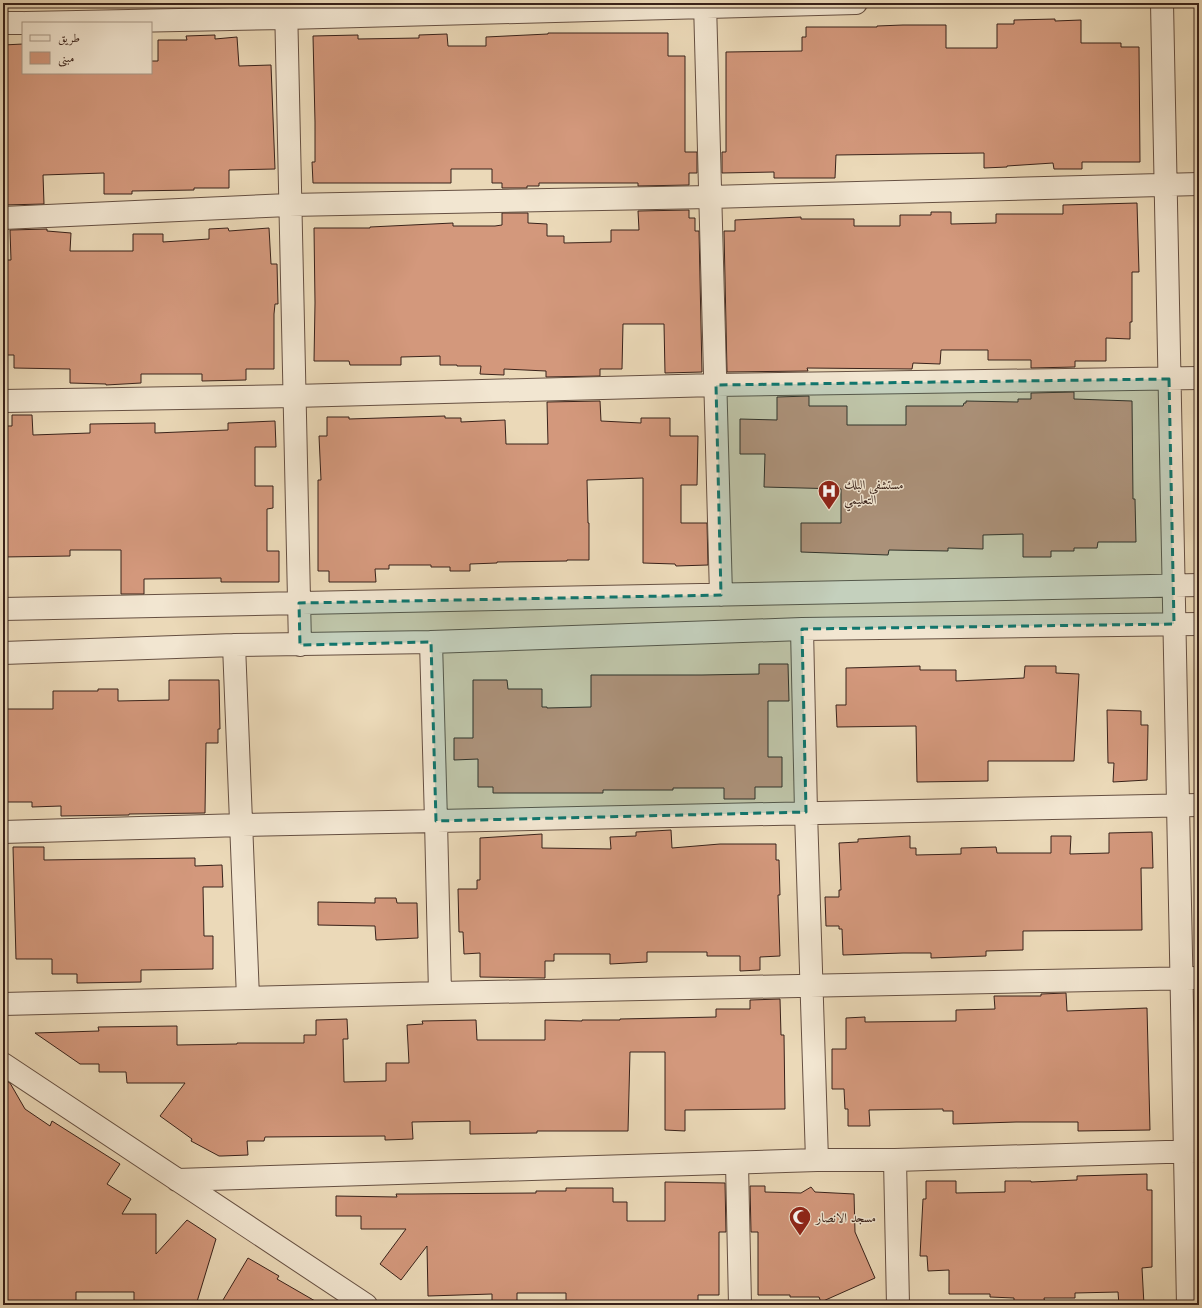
<svg xmlns="http://www.w3.org/2000/svg" width="1202" height="1308" font-family="'Libre Caslon Text',Amiri,serif">
	<style>
		.building { fill: #d3987c; stroke: #39221a }
		.lines { fill: none; stroke-linecap: round; stroke-linejoin: round }
		.minor-casing { stroke: #665042; stroke-width: 24 }
		.minor { stroke: #f2e6d1; stroke-width: 22 }
		.marked { fill: #0f766e; fill-opacity: 0.2; stroke: #0f766e; stroke-width: 3; stroke-dasharray: 8 5; stroke-linejoin: round }
		.labels { text-anchor: middle; stroke-width: 3; stroke-linejoin: round; paint-order: stroke }
		.poi-label { font-size: 13px; fill: #39221a; stroke: #f2e6d1; text-anchor: start }
	</style>
	<rect width="100%" height="100%" fill="#ebd9b8"/>
	<filter id="stains"><feTurbulence type="fractalNoise" baseFrequency=".005" numOctaves="4"/><feColorMatrix values="0 0 0 0 .2 0 0 0 0 .09 0 0 0 0 .02 0 0 0 .5 -.17"/></filter>
	<radialGradient id="worn" r=".72"><stop offset=".6" stop-color="#630" stop-opacity="0"/><stop offset="1" stop-color="#630" stop-opacity=".3"/></radialGradient>
	<path class="building" d="M1055,19V21L1081,20V43H1121V47H1139L1140,162H1082V169H1054L1053,163L1007,166V167L984,168V153L836,155L835,178H774V172L722,173V152H726V52L802,51V37H806V27H877V26L903,25H946V48H997V24H1014V20Z
		M548,33H668V56H685V152H697V173H689V185L638,186V183H539V186H527V188H502V183H492V169H451V183H313L312,162H315V122L313,36L358,35V39L419,38V35L447,34L448,46H486V37L548,34Z
		M215,35V39L237,37L239,66L271,65L275,169L229,170V188H194V190L132,191V194H104V173L43,175L44,204L4,205L3,45L23,44V73H151V61H158V40H187L186,36Z
		M1137,203L1139,272H1132V322H1130V339L1106,338V361H1075V367L1031,368V360H988V350H941L940,364L913,363L912,369L807,368L808,371L727,372L724,231H735V220L801,217V219H854V226H900V215H931V212H951V224L996,223V214H1063V205Z
		M689,210V218H695V231H699L702,372L665,373L664,324H623L622,369H600V376L546,377V371L504,369V375L480,374L481,366H457V365H440V356L401,357V365H350L349,361H314L315,303L314,228H370V227L453,223V226H495L502,225V213H528V223L547,224V236H564V243L611,242V230H639L638,211Z
		M228,228L229,231L269,228L271,264H277L278,304H275L274,314V369H246V380L202,381V374H141V383L106,385V384L70,383V369L14,368V355H3V260H11L10,230L47,229V231L71,233L70,251H133V234H163V242L209,239V229Z
		M1074,392V399L1132,401L1133,499H1135L1136,542H1098L1097,548H1074V551H1051V557H1023V534L983,535V549L948,548V551L889,550L888,555L801,552V523H841V489L764,487L765,454H740V419L777,420V397L809,396V406H847V425H906V406H963L964,403H966V401L1018,402V399H1031V393Z
		M600,401L601,421L641,423V418H670V436H698L697,485H681V523H707L708,565L676,566L675,564L643,563V478L587,480L588,523H589V560H567V561L497,562V563L470,564V571H450V567H431V565H389V569H375L376,582H329V571H318V480H321L319,436H327V417H349V419L445,416V418H461V422L505,420L506,444H548L547,402Z
		M12,415H32L33,435L90,433V424L155,423V433L228,430V423L275,421L276,447H255V486H273V508L267,509V551H279V582H221V578L144,579V594H121V550H70V556L3,557V426H12Z
		M759,664H788L789,701H768V757H782V787H755V799H724V788H673V790H603V793H493V787H478V759L454,760V738H473V680H507L508,689H542V707H547V708L591,707V675H702L759,674Z
		M920,666V670H956V681L1024,678L1025,666H1056V673L1079,674L1074,761H988V781L917,782L916,726L837,727L836,705H846V668Z
		M169,680H219L220,729H218V743H206L205,813L129,814V815L61,816V806L32,807V802H4L3,709H53V691H98V689H118V701L169,700Z
		M1107,710L1141,711V725H1148L1147,780L1113,782L1114,763H1108Z
		M671,830L672,848L720,844H776V860H779L780,895H778L780,956L760,957V970L740,971V956H707V952H647V962L610,964V954H554V961H545V978L480,977V953L464,954L463,932H459L458,889H477V880H480V838L542,834V848L611,849L610,837L636,836V832Z
		M1152,832L1153,868H1141L1142,930L1023,931V950L986,951V956L931,958V953H903L843,955L842,929H839V926H826L825,897H839V890H841L839,843L858,842V839L910,836V848H916V855L961,854V848L996,847L997,853H1051V836H1071L1070,854L1109,853V833Z
		M13,847H44V860L195,858V866L222,865L223,887H203L204,936H213V969L141,970V982L77,983V974H52V959H16Z
		M375,898H396L397,903H417L418,938L376,940L375,926L318,925V902L375,903Z
		M1066,993L1067,1011L1147,1008L1150,1130L1078,1131V1122H1016L953,1124V1111H943V1109L869,1110L870,1126H848V1109H845L844,1089H832V1049H846V1018L865,1017V1022L956,1021V1010L995,1009L994,996H1041V994Z
		M780,999L781,1035H784L785,1109L685,1110V1131L665,1130V1052H630L628,1131H537V1133L470,1134V1121L412,1122L413,1139L385,1140V1136L265,1137L264,1141H247L248,1155L222,1156H219L191,1141L192,1139L160,1116L185,1083H127L126,1072H99V1064H80L35,1033L99,1031L98,1027L177,1026V1045L237,1044V1043H304V1035H316V1020L347,1019L348,1039H343L344,1082L386,1081V1063H409L407,1025L423,1024L422,1021L476,1020L477,1040H545V1020L582,1021V1020H620V1019L716,1017V1009H750V1000Z
		M3,1079L10,1083L25,1109L50,1126L52,1121L120,1164L107,1184L131,1199L122,1214H156V1254L187,1220L216,1239L196,1305H134V1292H76V1301L6,1302L4,1245H3Z
		M1147,1174V1190H1152V1267L1142,1268L1144,1305H1119L1118,1292L1075,1293V1298H1044L1045,1304H1014V1298L990,1297V1294H949V1270L928,1271L927,1256H920L923,1199H926V1181H956V1193L1005,1192V1181H1031V1182L1077,1180V1176Z
		M665,1182L725,1183L726,1232H719V1295H698V1301H616V1305L566,1304V1293H517V1302H492V1294L428,1296L427,1246L401,1280L380,1264L406,1229H361V1216H336V1196L397,1197L396,1194H412L536,1193V1191H566V1188H613V1202H627V1221H665Z
		M750,1186H765V1192L801,1193L811,1187L815,1192L854,1194L855,1232L875,1278L821,1302L819,1297H790V1295H758V1232H751Z
		M248,1258L279,1276L277,1279L322,1305H220Z"/>
	<g class="lines">
		<g class="minor-casing">
			<path id="minor" d="M705,3L721,595
				M1162,3L1188,1305
				M286,4L300,645
				M3,23H23
				M26,23L286,18L856,3
				M3,218L289,205L710,197L1199,184
				M3,401L294,396L716,385L1199,378
				M3,609L1199,585
				M802,629L806,812L817,1160
				M431,642L436,821L440,993
				M234,645L248,998
				M3,653L234,645L431,642L802,629L1199,624
				M3,832L242,825L1199,805
				M3,1004L440,993L1199,978
				M3,1064L366,1305
				M895,1160L898,1305
				M737,1163L740,1305
				M177,1180L817,1160H895L1199,1151"/>
		</g>
		<use href="#minor" class="minor"/>
	</g>
	<path class="marked" d="M1169,379L1174,624L802,629L806,812L436,821L431,642L300,645L299,603L721,595L716,385Z"/>
	<defs>
		<g id="hospital-pin" transform="scale(1.15)"><path d="M0 17L-7.5 6A9.5 9.5 0 1 1 7.5 6Z" fill="#8f2418" stroke="#f2e6d1"/><path d="M-5-5h3v3.5h4V-5h3V5h-3V1.5h-4V5h-3Z" fill="#fff"/></g>
		<g id="mosque-pin" transform="scale(1.15)"><path d="M0 17L-7.5 6A9.5 9.5 0 1 1 7.5 6Z" fill="#8f2418" stroke="#f2e6d1"/><path d="M3.5-4.9A6 6 0 1 0 3.5 4.9A5 5 0 1 1 3.5-4.9Z" fill="#fff"/></g>
	</defs>
	<g fill-rule="evenodd">
		<use href="#hospital-pin" x="829" y="491"/>
		<use href="#mosque-pin" x="800" y="1217"/>
	</g>
	<g class="labels">
		<g class="poi-label">
			<text x="844" y="489">مستشفى البلك<tspan x="844" dy="15">التعليمي</tspan></text>
			<text x="816" y="1222">مسجد الانصار</text>
		</g>
	</g>
	<rect width="1202" height="1308" fill="none" stroke="#ebd9b8" stroke-width="16"/>
	<rect x="4" y="4" width="1194" height="1300" fill="none" stroke="#39221a" stroke-width="2"/>
	<rect x="8" y="8" width="1186" height="1292" fill="none" stroke="#39221a"/>
	<rect x="22" y="22" width="130" height="52" fill="#f2e6d1" stroke="#a89888"/>
	<rect x="30" y="35" width="20" height="6" fill="#f2e6d1" stroke="#a89888"/>
	<text x="58" y="42" font-size="12" fill="#39221a">طريق</text>
	<rect x="30" y="52" width="20" height="12" fill="#d3987c" stroke="#a89888"/>
	<text x="58" y="62" font-size="12" fill="#39221a">مبنى</text>
	<rect width="100%" height="100%" filter="url(#stains)"/>
	<rect width="100%" height="100%" fill="url(#worn)"/>
</svg>
